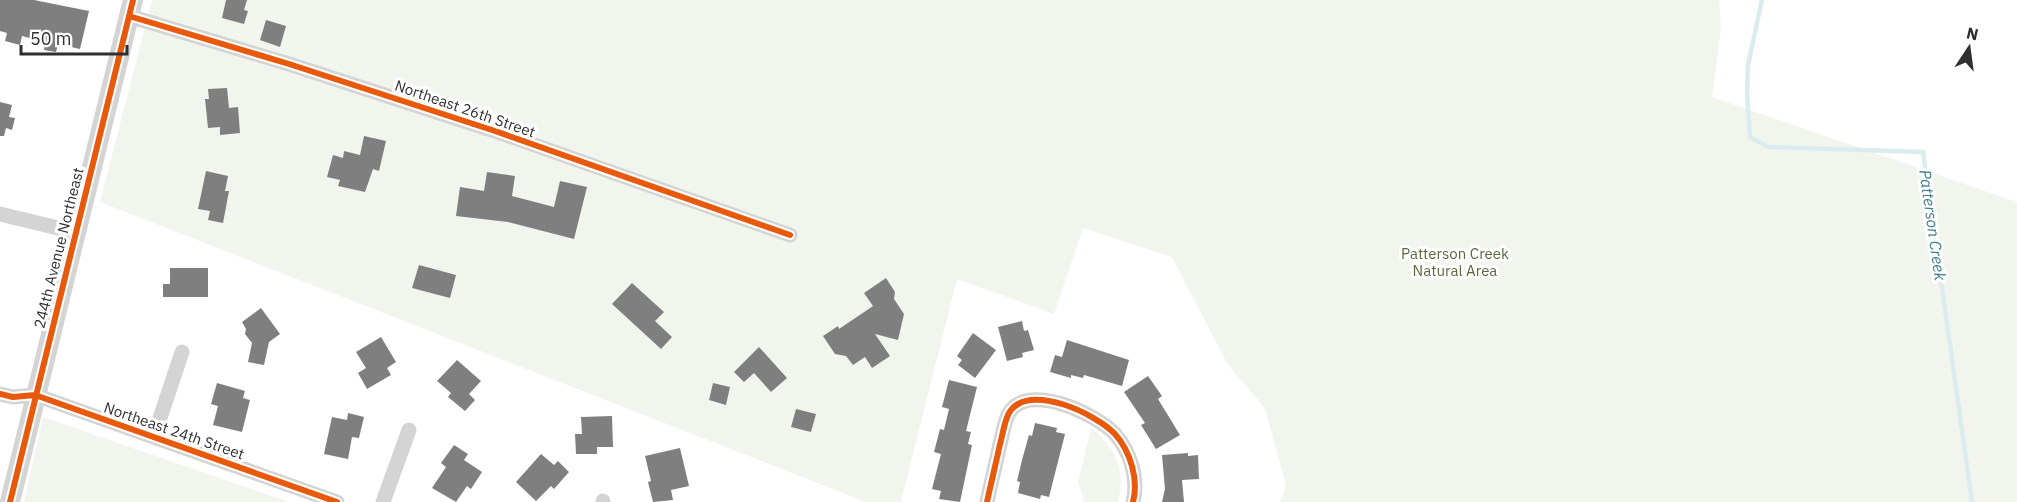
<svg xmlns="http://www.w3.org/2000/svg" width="2017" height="502" font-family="'IBM Plex Sans',sans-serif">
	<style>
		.green { fill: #f2f5ed }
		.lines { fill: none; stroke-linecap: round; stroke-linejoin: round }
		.stream { stroke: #dbecf0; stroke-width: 4.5 }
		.building { fill: #7f7f7f }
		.minor { stroke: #d4d4d4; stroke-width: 15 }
		.tertiary { stroke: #d4d4d4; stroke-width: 20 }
		.cycleway-casing { stroke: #fff; stroke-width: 10 }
		.cycleway { stroke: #e8590c; stroke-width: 6 }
		.labels { text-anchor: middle; stroke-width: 6; stroke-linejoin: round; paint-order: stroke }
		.street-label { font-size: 15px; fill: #2f2f2f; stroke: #fff }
		.park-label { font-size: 15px; fill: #5a693e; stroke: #fff }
		.water-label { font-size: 16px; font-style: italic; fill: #407e8e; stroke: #fff }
	</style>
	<rect width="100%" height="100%" fill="#fff"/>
	<path class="green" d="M152,0H1719L1721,29L1712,97L2017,202V502H1280L1286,486L1265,408L1228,365L1172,257L1083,228L1054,314L957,279L901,502H866L100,202Z
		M43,417L289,502H24Z
		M1091,428C1116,448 1126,470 1118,502H1084L1078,482Z"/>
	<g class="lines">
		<path class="stream" d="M1762,0L1748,65L1747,95L1750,137L1768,147L1923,152L1972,502"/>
	</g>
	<path class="building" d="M0,0H34L89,11L80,49L58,44L56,52L44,50L45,42L22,36L20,45L5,41L7,33L0,31Z
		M226,0H247L244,10L248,11L244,24L222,18Z
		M266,20L286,26L280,47L260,40Z
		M227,88L229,108L238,107L240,133L220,135V127L208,128L205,99H209L208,89Z
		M0,102L12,105L9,117L15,118L12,130L6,128L4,136H0Z
		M364,136L386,141L379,171L373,169L365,192L338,186L340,180L327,177L333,155L343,158L344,151L360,155Z
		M206,171L228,176L225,191H229L223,223L208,220L210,211L198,209Z
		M487,172L515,176L512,196L554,207L560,181L587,187L574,239L508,222L456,216L460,187L484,191Z
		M419,265L456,275L450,298L412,288Z
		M170,268H208V297H163V284H170Z
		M886,278L895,292L894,299L904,314L898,340L875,334L890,356L872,368L865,357L853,365L846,356L835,354L823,336L838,326L839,329L873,306L864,293Z
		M632,283L664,312L655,321L672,337L661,349L612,304Z
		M261,308L280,334L269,342L264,365L248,362L252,343L245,334L246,329L242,322Z
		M1022,321L1024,331L1028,330L1034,350L1022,353L1023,357L1007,361L998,327Z
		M973,333L996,350L975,378L958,365L962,360L957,356Z
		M381,337L396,362L387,368L391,375L367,389L358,373L366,368L356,352Z
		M1067,340L1129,360L1122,386L1084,375L1083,378L1071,375V378L1050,372L1055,355L1062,357Z
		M759,347L787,378L771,392L754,373L744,382L734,372Z
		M457,360L481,381L469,394L475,400L465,411L448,397L451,393L437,381Z
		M1148,376L1162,396L1158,399L1180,435L1156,449L1141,425L1145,423L1124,392Z
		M949,380L977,387L966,431L971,432L968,444L972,445L960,502L939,499L941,491L932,489L941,454L934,452L940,429L944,430L949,409L942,407Z
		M217,383L245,391L243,398L250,400L242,432L213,425L218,406L211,404Z
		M713,383L730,387L726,405L709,400Z
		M796,409L816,414L811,432L791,427Z
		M348,413L364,417L359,438L352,437L348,459L324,454L332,417L347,420Z
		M612,416L613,447H597V454H576L575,434H582L581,417Z
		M1035,423L1057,428L1056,432L1065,434L1049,497L1041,495L1040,499L1018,493L1020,482L1017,481L1022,460L1029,435L1032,436Z
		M454,445L468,454L464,460L482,472L471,489L467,486L456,502L432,488L446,467L441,463Z
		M680,448L689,486L671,490L673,500L653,502L648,482L651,481L645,456Z
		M1188,453V456L1198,455L1199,479L1182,480L1184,502H1162L1165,489L1162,455Z
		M541,454L554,465L558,461L569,472L554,489L551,486L536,501L516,482Z"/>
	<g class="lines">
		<path class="minor" d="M129,16L289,64L495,131L790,235
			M0,214L75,232
			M0,394L13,397L35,395L337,502
			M154,436L182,352
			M383,502L409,430
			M603,502V501
			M987,502C991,483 996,463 1000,444C1003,434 1004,422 1009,413C1028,381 1096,414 1115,434C1130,451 1139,479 1133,502"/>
		<path class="tertiary" d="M10,502L133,0"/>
		<g class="cycleway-casing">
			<path id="cycleway" d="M129,16L289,64L495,131L790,235
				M0,394L13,397L35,395L337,502
				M10,502L133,0
				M987,502C991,483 996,463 1000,444C1003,434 1004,422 1009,413C1028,381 1096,414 1115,434C1130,451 1139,479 1133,502"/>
		</g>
		<use href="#cycleway" class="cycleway"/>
	</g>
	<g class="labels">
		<g class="street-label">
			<text transform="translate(465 109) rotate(19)" y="5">Northeast 26th Street</text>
			<text transform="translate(59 248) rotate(-76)" y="5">244th Avenue Northeast</text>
			<text transform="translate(174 431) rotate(19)" y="5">Northeast 24th Street</text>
		</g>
		<g class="park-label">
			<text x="1455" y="259">Patterson Creek<tspan x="1455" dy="17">Natural Area</tspan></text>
		</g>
		<g class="water-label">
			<text transform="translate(1933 225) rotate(82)" y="6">Patterson Creek</text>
		</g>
	</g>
	<g transform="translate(1969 48) rotate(13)" stroke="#ffffff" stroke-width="4.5" paint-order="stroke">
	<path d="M0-4.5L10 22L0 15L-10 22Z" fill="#2f2f2f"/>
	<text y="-9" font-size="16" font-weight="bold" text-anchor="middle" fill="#2f2f2f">N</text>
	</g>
	<path d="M21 45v9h106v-9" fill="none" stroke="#2f2f2f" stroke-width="3"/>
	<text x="30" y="45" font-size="18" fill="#2f2f2f" stroke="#ffffff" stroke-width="4.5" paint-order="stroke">50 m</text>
</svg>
